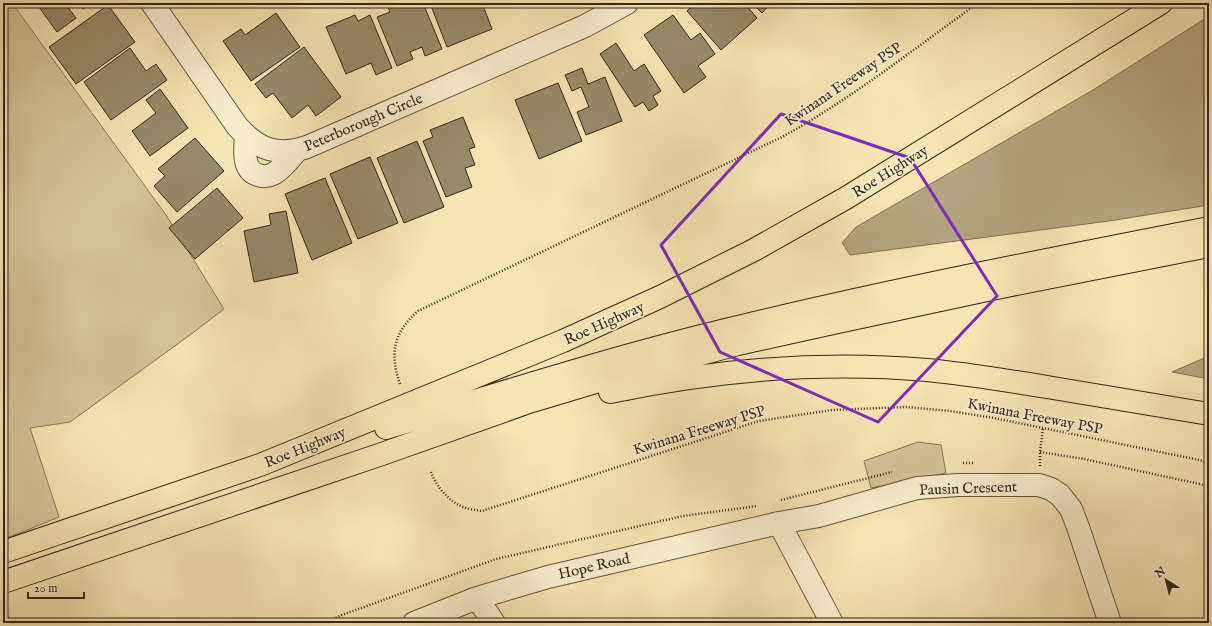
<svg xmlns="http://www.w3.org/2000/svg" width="1212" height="626" font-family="'IM FELL English',serif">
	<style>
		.green { fill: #d5c499; stroke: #837659 }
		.water { fill: #b4a47f; stroke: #807256 }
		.building { fill: #988969; stroke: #312719 }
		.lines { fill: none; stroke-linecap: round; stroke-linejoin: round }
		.minor-casing { stroke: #625640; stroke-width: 24 }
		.highway-casing { stroke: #312719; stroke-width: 24 }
		.path { stroke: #312719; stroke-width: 2.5; stroke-dasharray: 1 2; stroke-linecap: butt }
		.minor { stroke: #faedce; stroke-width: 22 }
		.highway { stroke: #f7e4b3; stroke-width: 22 }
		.marked { fill: none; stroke: #7b2cbf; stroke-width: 3; stroke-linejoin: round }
		.labels { text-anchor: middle; stroke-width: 3.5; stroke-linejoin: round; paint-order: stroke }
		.street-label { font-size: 15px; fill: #312719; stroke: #faedce }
	</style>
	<rect width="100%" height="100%" fill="#f7e4b3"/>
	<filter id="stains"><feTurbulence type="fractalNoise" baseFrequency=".005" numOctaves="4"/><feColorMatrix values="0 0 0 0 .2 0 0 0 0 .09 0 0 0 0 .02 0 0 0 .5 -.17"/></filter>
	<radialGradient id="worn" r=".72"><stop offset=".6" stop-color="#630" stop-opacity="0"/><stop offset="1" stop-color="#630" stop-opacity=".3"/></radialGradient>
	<path class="green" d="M3,3H12L166,215L224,309L190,335L70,422L30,428L59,517L20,533L3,539Z
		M918,442L941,445L946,473L871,488L864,461Z"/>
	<path class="water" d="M1209,16V205L1109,221L850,255L842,243L856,227L1093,90Z
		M1209,356V379L1172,372Z"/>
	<path class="building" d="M36,3H71L67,6L76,18L57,32Z
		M79,3H91L83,9Z
		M386,3H423L442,49L425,56L422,47L410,52L413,59L397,66L377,17L390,12Z
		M430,3H482L492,29L447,47Z
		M696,3H744L757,18L721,50L687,11Z
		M752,3H771L762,13Z
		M108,5L135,42L76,84L49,47Z
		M276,13L300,47L251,81L223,41L241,29L245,35Z
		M355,15L358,21L370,15L392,68L376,75L371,63L346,74L326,27Z
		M673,15L691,40L700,33L715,54L698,66L706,77L684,93L644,35Z
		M616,43L634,71L644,64L661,91L653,96L658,105L649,111L643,102L635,107L600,54Z
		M304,47L341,97L316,116L308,105L292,118L273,93L266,98L255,84Z
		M130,48L146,71L156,64L167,80L111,120L84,82Z
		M582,68L588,84L605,77L622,121L586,135L577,112L589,107L581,87L572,91L565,75Z
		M558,83L582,141L539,159L515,100Z
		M160,89L188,128L150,156L132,131L156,113L146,100Z
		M463,117L475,147L469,149L475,165L465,168L472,187L446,197L423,141L433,137L430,130Z
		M195,138L224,171L177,212L154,186L165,176L158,169Z
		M417,141L444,207L404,223L377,158Z
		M370,157L398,223L358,239L330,174Z
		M325,178L352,243L312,260L285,194Z
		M217,188L243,218L195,259L169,228Z
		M286,211L298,273L254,282L244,231L271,225L269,214Z"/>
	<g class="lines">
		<g class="minor-casing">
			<path id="minor" d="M152,3L237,126C257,149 277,157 307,147L585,26L627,3
				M246,137C245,150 242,170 258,175C263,177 269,176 273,174C283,169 290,157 298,150
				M477,598L494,623
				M414,623L477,598L548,577L779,523
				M832,623L779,523L819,516L917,488L958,485H1039L1051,489L1060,495L1071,509L1078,527L1110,623"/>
		</g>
		<g class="highway-casing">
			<path id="highway" d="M610,392C714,370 821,361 927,370C969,374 1011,381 1053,388C1105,397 1157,405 1209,414
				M386,428C501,393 617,356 734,328C891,290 1050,259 1209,228
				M3,552L260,465L563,341L660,297L754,250L846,198L1161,3
				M3,582L382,454L529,402L599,381L738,344L833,323L1001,287L1209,246"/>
		</g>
		<path class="path" d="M400,384C389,353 394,332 418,311L784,136C852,98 914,49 978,3
			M1040,452L1084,459L1209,486
			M963,463H974
			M1040,466V452L1043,428
			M431,472C436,486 448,501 463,507C468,509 476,510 482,511L759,421L832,410L906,407L950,411L994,418L1209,462
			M781,500L892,472
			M325,623L342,615L496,559L683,516L757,506"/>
		<use href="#minor" class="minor"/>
		<use href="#highway" class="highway"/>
	</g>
	<path class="marked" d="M781,114L910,158L997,296L878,422L720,352L661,245Z"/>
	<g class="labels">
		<g class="street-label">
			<text transform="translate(843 84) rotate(-34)" y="5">Kwinana Freeway PSP</text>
			<text transform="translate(363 122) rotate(-23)" y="5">Peterborough Circle</text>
			<text transform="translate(890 171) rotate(-32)" y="5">Roe Highway</text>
			<text transform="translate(604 323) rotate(-24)" y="5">Roe Highway</text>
			<text transform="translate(1035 416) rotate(11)" y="5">Kwinana Freeway PSP</text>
			<text transform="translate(699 430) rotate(-17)" y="5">Kwinana Freeway PSP</text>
			<text transform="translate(305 447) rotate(-22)" y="5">Roe Highway</text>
			<text transform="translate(968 488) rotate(-2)" y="5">Pausin Crescent</text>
			<text transform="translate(594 566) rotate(-13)" y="5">Hope Road</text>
		</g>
	</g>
	<rect width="1212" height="626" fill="none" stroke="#f7e4b3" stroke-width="16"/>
	<rect x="4" y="4" width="1204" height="618" fill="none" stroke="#312719" stroke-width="2"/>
	<rect x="8" y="8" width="1196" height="610" fill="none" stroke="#312719"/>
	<g transform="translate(1166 580) rotate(324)" stroke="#faedce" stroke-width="3" paint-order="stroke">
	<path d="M0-3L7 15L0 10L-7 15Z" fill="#312719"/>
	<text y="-6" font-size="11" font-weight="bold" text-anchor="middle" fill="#312719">N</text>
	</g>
	<path d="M28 592v6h56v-6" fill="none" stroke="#312719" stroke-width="2"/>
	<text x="34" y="592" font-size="12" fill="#312719" stroke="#faedce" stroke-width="3" paint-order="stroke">20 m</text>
	<rect width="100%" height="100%" filter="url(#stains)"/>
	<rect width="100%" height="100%" fill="url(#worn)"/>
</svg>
